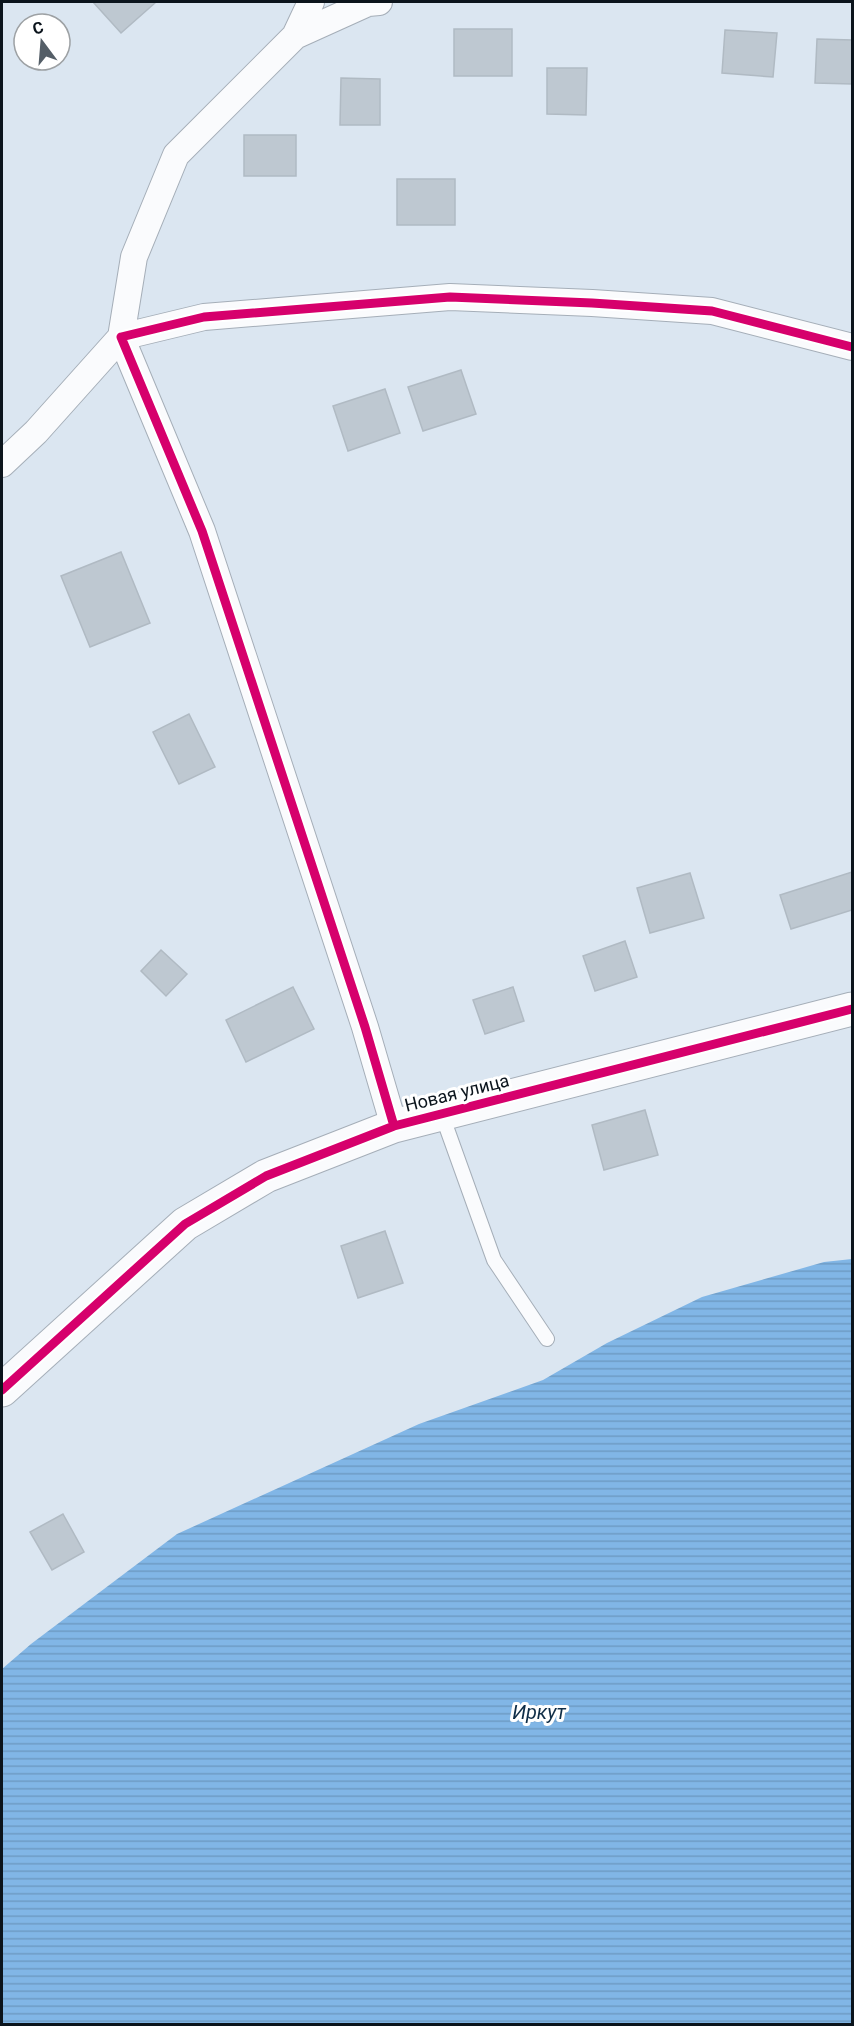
<svg xmlns="http://www.w3.org/2000/svg" width="854" height="2026" font-family="Roboto,sans-serif">
	<style>
		.water { fill: url(#water-rules) }
		.building { fill: #bec8d1; stroke: #b0bac3; stroke-width: 1.5 }
		.lines { fill: none; stroke-linecap: round; stroke-linejoin: round }
		.lane-casing { stroke: #a5aeb8; stroke-width: 16 }
		.street-casing { stroke: #a5aeb8; stroke-width: 28 }
		.secondary-casing { stroke: #a5aeb8; stroke-width: 35 }
		.lane { stroke: #fafbfd; stroke-width: 14 }
		.street { stroke: #fafbfd; stroke-width: 26 }
		.secondary { stroke: #fafbfd; stroke-width: 33 }
		.cycleway-casing { stroke: #fff; stroke-width: 13 }
		.cycleway { stroke: #d6006c; stroke-width: 9 }
		.labels { text-anchor: middle; stroke-width: 6; stroke-linejoin: round; paint-order: stroke }
		.street-label { font-size: 18px; fill: #0b141c; stroke: #fff }
		.water-label { font-size: 20px; font-style: italic; fill: #102e48; stroke: #fff }
	</style>
	<defs>
		<pattern id="water-rules" width="6" height="5" patternUnits="userSpaceOnUse" patternTransform="scale(1.5)"><rect width="6" height="5" fill="#81b6e6"/><path d="M0 2.5h6" fill="none" stroke="#6e9cc5"/></pattern>
	</defs>
	<rect width="100%" height="100%" fill="#dbe6f1"/>
	<path class="water" d="M852,1259V2024H2V1669L31,1644L177,1534L419,1424L543,1380L607,1343L702,1297L824,1262Z"/>
	<path class="building" d="M93,2H156L121,33Z
		M454,29H512V76H454Z
		M725,30L777,33L773,77L722,73Z
		M817,39L852,40V84L815,83Z
		M547,68H587L586,115L547,114Z
		M341,78L380,79V125H340Z
		M244,135H296V176H244Z
		M397,179H455V225H397Z
		M461,370L476,414L423,431L408,387Z
		M385,389L400,433L348,451L333,406Z
		M121,552L150,623L90,647L61,576Z
		M189,714L215,767L179,784L153,732Z
		M852,872V910L791,929L780,895Z
		M690,873L704,918L650,933L637,888Z
		M625,941L637,977L595,991L583,956Z
		M161,950L187,974L166,996L141,971Z
		M293,987L314,1029L246,1062L226,1020Z
		M513,987L524,1021L485,1034L473,1000Z
		M645,1110L658,1155L604,1170L592,1125Z
		M385,1231L403,1283L358,1298L341,1246Z
		M63,1514L84,1552L52,1570L30,1532Z"/>
	<g class="lines">
		<g class="lane-casing">
			<path id="lane" d="M442,1115L494,1260L547,1339"/>
		</g>
		<g class="street-casing">
			<path id="street" d="M295,36L311,2
				M2,464L36,432L121,337L134,257L176,155L295,36L368,3L379,2
				M394,1126L365,1027L202,531L121,337L204,317L450,297L592,303L712,311L852,347"/>
		</g>
		<g class="secondary-casing">
			<path id="secondary" d="M2,1390L185,1224L266,1176L394,1126L852,1009"/>
		</g>
		<use href="#lane" class="lane"/>
		<use href="#street" class="street"/>
		<use href="#secondary" class="secondary"/>
		<g class="cycleway-casing">
			<path id="cycleway" d="M394,1126L365,1027L202,531L121,337L204,317L450,297L592,303L712,311L852,347
				M2,1390L185,1224L266,1176L394,1126L852,1009"/>
		</g>
		<use href="#cycleway" class="cycleway"/>
	</g>
	<g class="labels">
		<g class="street-label">
			<text transform="translate(457 1093) rotate(-14)" y="6">Новая улица</text>
		</g>
		<g class="water-label">
			<text x="539" y="1719">Иркут</text>
		</g>
	</g>
	<rect width="854" height="2026" fill="none" stroke="#0b141c" stroke-width="6"/>
	<g transform="translate(42 42) rotate(344)"><circle r="28" fill="#ffffff" stroke="#9da1a4" stroke-width="1.5"/>
	<path d="M0-4.5L10 22L0 15L-10 22Z" fill="#545e67"/>
	<text y="-9" font-size="16" font-weight="bold" text-anchor="middle" fill="#0b141c">С</text>
	</g>
</svg>
